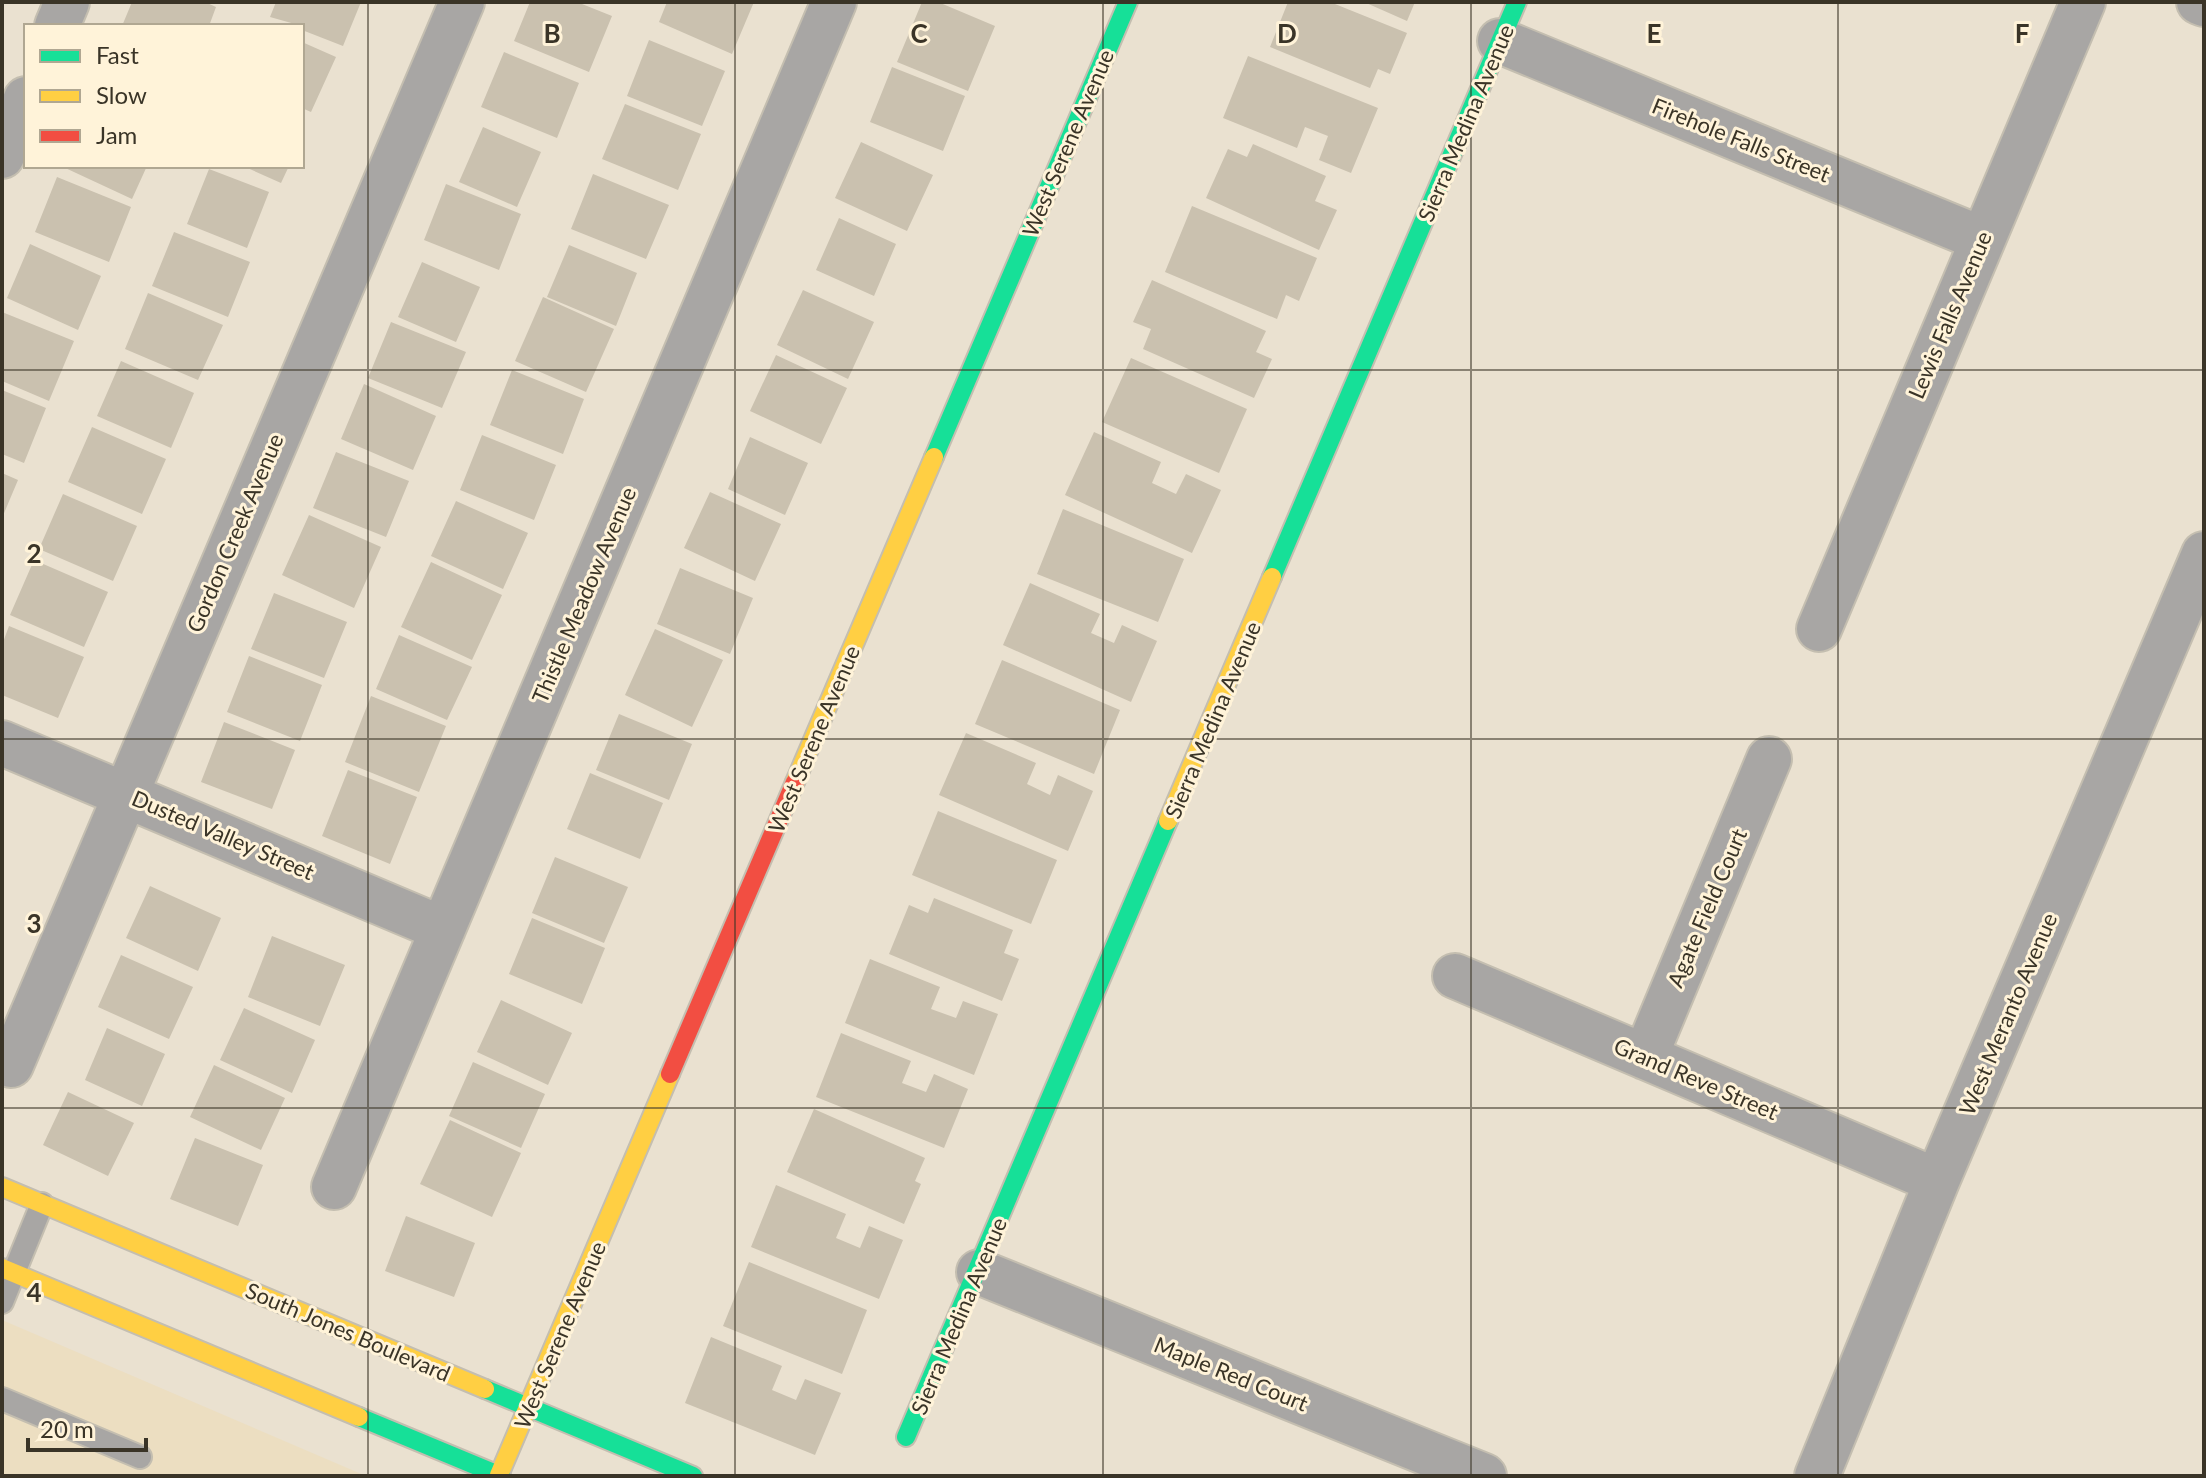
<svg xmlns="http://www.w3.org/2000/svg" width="2206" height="1478" font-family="Lato,sans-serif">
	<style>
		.built { fill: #ecdec1 }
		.building { fill: #cac1af }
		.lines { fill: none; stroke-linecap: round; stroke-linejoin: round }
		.lane-casing { stroke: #c4beb0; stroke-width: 26 }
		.street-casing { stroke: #c4beb0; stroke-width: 48 }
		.fast-casing { stroke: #c4beb0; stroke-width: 22 }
		.slow-casing { stroke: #c4beb0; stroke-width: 22 }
		.jam-casing { stroke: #c4beb0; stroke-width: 22 }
		.lane { stroke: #a8a6a4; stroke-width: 22 }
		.street { stroke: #a8a6a4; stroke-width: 44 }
		.fast { stroke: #16e098; stroke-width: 18 }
		.slow { stroke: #ffcf43; stroke-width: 18 }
		.jam { stroke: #f24e42; stroke-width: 18 }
		.grid { fill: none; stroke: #3a3427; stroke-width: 2; stroke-opacity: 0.55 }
		.labels { text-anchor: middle; stroke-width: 6; stroke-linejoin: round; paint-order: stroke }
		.street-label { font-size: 22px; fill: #3a3427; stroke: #fff3d9 }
		.grid-label { font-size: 26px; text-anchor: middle; font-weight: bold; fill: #3a3427; stroke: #fff3d9; stroke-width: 6; stroke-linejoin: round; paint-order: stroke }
	</style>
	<rect width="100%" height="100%" fill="#eae1d0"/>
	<path class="built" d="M2,1320L366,1476H2Z"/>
	<path class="building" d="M132,2H205L216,7L209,26H122Z
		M276,2H361L343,46L302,30V26L270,17Z
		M530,2H577L612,16L589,72L514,41Z
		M667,2H754L732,54L659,22Z
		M922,2H938L995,26L968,91L897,62Z
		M1288,2H1330L1407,33L1390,74L1378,69L1370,88L1270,47Z
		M1364,2H1415L1407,21Z
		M649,40L725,71L702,126L627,96Z
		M302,42L336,57L311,112L302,108Z
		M504,52L579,83L557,138L481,107Z
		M1248,56L1378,108L1351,173L1319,160L1328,136L1305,127L1297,148L1223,118Z
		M892,67L965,96L943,151L870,122Z
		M625,104L701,134L678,190L602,159Z
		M483,127L541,152L517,207L459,182Z
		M861,142L933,175L907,231L835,198Z
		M1253,144L1326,176L1315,201L1337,210L1319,250L1206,198L1228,149L1247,157Z
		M61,166H147L132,199Z
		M243,166H289L281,183Z
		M209,169L269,192L247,248L187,224Z
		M593,174L669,205L646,259L571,229Z
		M57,177L131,207L109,262L35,232Z
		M446,184L521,214L499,270L424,240Z
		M1192,206L1317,258L1299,301L1286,295L1277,319L1165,272Z
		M839,218L896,244L874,296L816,270Z
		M174,232L250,262L228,317L152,286Z
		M30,244L101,276L78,330L7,298Z
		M569,245L637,273L616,326L547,297Z
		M422,262L480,287L456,342L398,317Z
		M1152,280L1266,331L1256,352L1272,359L1254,398L1143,349L1151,329L1133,322Z
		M803,290L874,322L848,379L777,345Z
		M148,293L223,325L198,380L125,349Z
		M543,297L614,329L586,392L515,361Z
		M2,312L74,341L49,401L2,381Z
		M391,322L466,352L442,408L368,378Z
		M776,355L847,388L821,444L750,411Z
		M1131,358L1247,409L1219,473L1102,422Z
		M121,361L194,393L171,448L97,416Z
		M512,370L584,399L563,454L490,425Z
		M364,384L436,416L413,470L341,439Z
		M2,390L46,408L24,463L2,454Z
		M92,427L166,459L142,514L68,482Z
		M1094,432L1161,462L1152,483L1176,494L1186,474L1221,490L1192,553L1065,495Z
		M482,435L556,465L534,520L460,490Z
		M750,437L808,463L785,515L728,489Z
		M336,452L409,481L386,537L313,508Z
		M2,473L18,480L2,518Z
		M710,492L781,524L755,581L684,548Z
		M63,494L137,526L113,581L39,549Z
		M456,501L528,533L503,589L431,556Z
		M1063,509L1184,559L1158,622L1037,574Z
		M309,515L381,547L354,608L282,575Z
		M34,560L108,592L84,647L10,615Z
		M431,562L502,595L472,660L401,627Z
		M680,568L753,598L730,654L657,624Z
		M1030,583L1100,614L1091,633L1114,643L1122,625L1157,641L1131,702L1003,645Z
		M274,593L347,622L324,678L251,649Z
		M9,626L84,657L58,718L2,695V645Z
		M655,629L723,660L692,727L625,695Z
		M399,635L472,667L447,720L376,689Z
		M249,656L322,685L300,741L227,712Z
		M1002,660L1120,710L1094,774L975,724Z
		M371,696L446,726L419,792L345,762Z
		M619,714L692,744L669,800L596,770Z
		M224,722L295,750L272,809L201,782Z
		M966,733L1036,763L1027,784L1050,795L1058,775L1093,791L1068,851L939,795Z
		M348,770L417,797L390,864L322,836Z
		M590,773L663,803L640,859L567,829Z
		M938,811L1057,860L1031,924L912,875Z
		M555,857L628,887L604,943L532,913Z
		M150,886L221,918L198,971L126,938Z
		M934,898L1013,930L1004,953L1019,959L1002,1001L889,954L909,905L928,913Z
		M532,918L605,948L582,1004L509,974Z
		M272,936L345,965L320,1026L248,997Z
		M121,955L193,987L169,1039L98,1007Z
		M870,959L940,987L931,1009L956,1018L963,1001L998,1014L974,1075L845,1023Z
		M501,1000L572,1033L548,1085L477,1052Z
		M244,1008L315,1040L292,1093L220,1060Z
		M107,1028L165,1054L142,1106L85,1080Z
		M841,1033L911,1061L902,1083L926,1092L934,1074L968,1089L944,1148L816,1097Z
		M473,1062L545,1094L521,1148L449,1116Z
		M214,1065L285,1098L261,1150L190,1117Z
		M68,1092L134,1123L108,1176L43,1145Z
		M814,1109L925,1158L915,1181L921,1184L904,1224L787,1172Z
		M450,1120L521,1153L492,1217L420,1184Z
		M195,1138L263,1165L238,1226L170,1199Z
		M776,1185L846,1214L836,1238L860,1248L869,1226L903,1240L879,1299L751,1247Z
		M406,1216L475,1243L454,1297L385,1271Z
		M749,1262L867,1310L842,1374L723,1326Z
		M711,1337L782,1366L772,1390L796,1400L805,1379L841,1393L815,1455L685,1403Z"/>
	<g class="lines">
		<g class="lane-casing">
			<path id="lane" d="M2,1302L42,1204
				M2,1399L140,1457"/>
		</g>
		<g class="street-casing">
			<path id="street" d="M2199,2L2204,4
				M57,26L67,2
				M1500,41L1982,239
				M2,156L26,99
				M1819,629L2083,2
				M2,743L443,929
				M1455,976L1937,1181
				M1645,1057L1769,759
				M11,1065L462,2
				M334,1187L834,2
				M979,1272L1484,1476
				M1817,1476L1937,1181L2204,554"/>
		</g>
		<g class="fast-casing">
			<path id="fast" d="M934,457L1128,2
				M1272,577L1517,2
				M485,1389L693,1476
				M359,1417L501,1476
				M906,1437L1168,821"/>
		</g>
		<g class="slow-casing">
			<path id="slow" d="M795,782L934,457
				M1168,821L1272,577
				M2,1187L485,1389
				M2,1268L359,1417
				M499,1475L670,1074"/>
		</g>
		<g class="jam-casing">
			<path id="jam" d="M670,1074L795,782"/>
		</g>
		<use href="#lane" class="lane"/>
		<use href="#street" class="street"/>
		<use href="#fast" class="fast"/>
		<use href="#slow" class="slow"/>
		<use href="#jam" class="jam"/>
	</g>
	<path class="grid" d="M368,2V1476M735,2V1476M1103,2V1476M1471,2V1476M1838,2V1476M2,370H2204M2,739H2204M2,1108H2204"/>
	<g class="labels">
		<g class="street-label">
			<text transform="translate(1466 123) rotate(-67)" y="8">Sierra Medina Avenue</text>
			<text transform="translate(1741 140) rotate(22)" y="8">Firehole Falls Street</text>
			<text transform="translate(1068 143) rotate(-67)" y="8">West Serene Avenue</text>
			<text transform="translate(1950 315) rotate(-67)" y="8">Lewis Falls Avenue</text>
			<text transform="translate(235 533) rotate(-67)" y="8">Gordon Creek Avenue</text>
			<text transform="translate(584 595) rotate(-67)" y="8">Thistle Meadow Avenue</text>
			<text transform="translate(1213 720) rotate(-67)" y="8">Sierra Medina Avenue</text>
			<text transform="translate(814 739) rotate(-67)" y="8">West Serene Avenue</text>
			<text transform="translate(223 835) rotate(23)" y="8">Dusted Valley Street</text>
			<text transform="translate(1707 908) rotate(-67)" y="8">Agate Field Court</text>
			<text transform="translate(2008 1014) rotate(-67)" y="8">West Meranto Avenue</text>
			<text transform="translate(1696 1079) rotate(23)" y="8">Grand Reve Street</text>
			<text transform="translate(959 1316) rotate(-67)" y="8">Sierra Medina Avenue</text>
			<text transform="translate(348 1332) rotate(23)" y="8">South Jones Boulevard</text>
			<text transform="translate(560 1335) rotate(-67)" y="8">West Serene Avenue</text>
			<text transform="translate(1231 1374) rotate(22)" y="8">Maple Red Court</text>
		</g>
	</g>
	<g class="grid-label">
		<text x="552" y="43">B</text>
		<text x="919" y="43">C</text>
		<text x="1287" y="43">D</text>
		<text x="1654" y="43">E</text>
		<text x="2022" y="43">F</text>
		<text x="34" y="563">2</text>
		<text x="34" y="933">3</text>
		<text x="34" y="1302">4</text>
	</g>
	<rect width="2206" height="1478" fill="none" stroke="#3a3427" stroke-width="8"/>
	<rect x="24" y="24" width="280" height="144" fill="#fff3d9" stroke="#b0a792" stroke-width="2"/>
	<rect x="40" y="50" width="40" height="12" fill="#16e098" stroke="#b0a792" stroke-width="2"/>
	<text x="96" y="64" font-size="24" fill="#3a3427">Fast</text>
	<rect x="40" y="90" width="40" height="12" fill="#ffcf43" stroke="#b0a792" stroke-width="2"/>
	<text x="96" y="104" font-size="24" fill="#3a3427">Slow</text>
	<rect x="40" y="130" width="40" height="12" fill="#f24e42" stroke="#b0a792" stroke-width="2"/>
	<text x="96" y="144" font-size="24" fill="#3a3427">Jam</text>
	<path d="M28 1438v12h118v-12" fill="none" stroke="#3a3427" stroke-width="4"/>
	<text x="40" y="1438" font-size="24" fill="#3a3427" stroke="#fff3d9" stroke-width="6" paint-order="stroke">20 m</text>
</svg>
